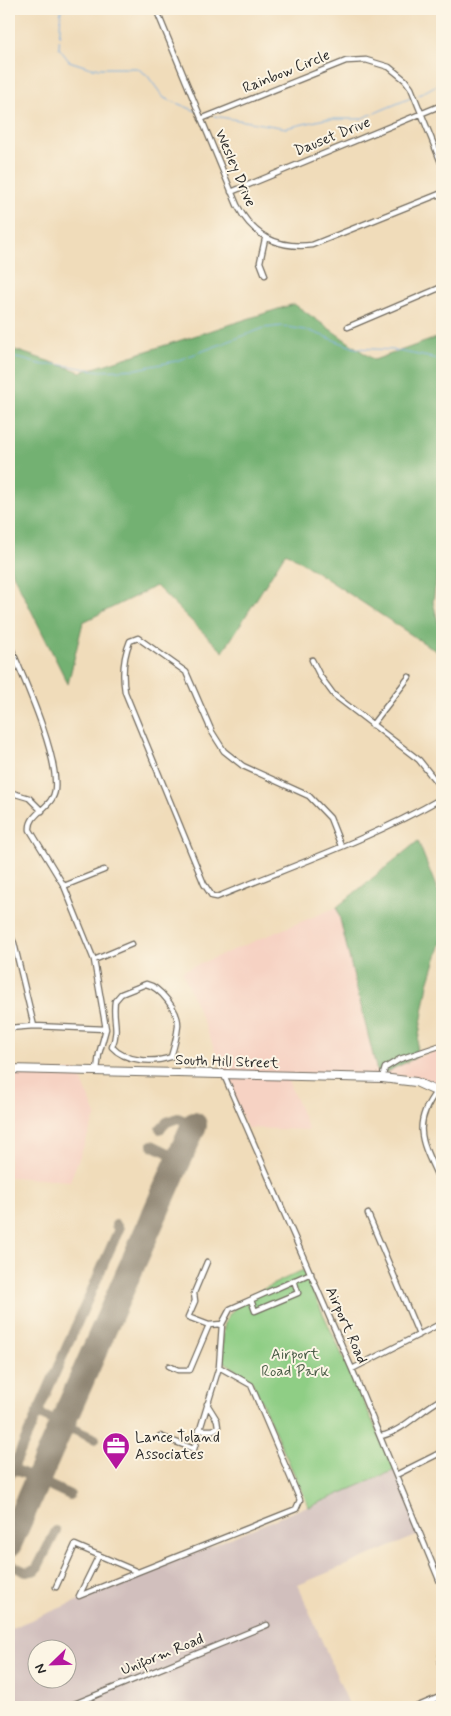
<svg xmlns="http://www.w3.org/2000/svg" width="451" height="1716" font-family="Mynerve,sans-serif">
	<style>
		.built { fill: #f6d2c3 }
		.industrial { fill: #d1bfbd; fill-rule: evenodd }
		.green { fill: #8fce85; stroke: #5d7c58 }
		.forest { fill: #73b172; stroke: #4f6e4e }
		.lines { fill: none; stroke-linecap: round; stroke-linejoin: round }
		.stream { stroke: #74ace3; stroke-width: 1 }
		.taxiway { stroke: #8e8472; stroke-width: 10 }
		.runway { stroke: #8e8472; stroke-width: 26 }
		.minor-casing { stroke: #70695d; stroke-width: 7 }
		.primary-casing { stroke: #70695d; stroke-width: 10 }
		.minor { stroke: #fff; stroke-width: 4.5 }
		.primary { stroke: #fff; stroke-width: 8 }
		.labels { text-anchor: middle; stroke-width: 4; stroke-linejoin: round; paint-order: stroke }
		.street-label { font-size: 15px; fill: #2b2b2b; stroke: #fcf5e5 }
		.park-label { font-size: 15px; fill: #495c46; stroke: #fcf5e5 }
		.poi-label { font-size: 15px; fill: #2b2b2b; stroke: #fcf5e5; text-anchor: start }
	</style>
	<rect width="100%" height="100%" fill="#fcf5e5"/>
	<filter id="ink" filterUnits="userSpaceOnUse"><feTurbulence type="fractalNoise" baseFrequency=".02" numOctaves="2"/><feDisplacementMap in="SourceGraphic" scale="10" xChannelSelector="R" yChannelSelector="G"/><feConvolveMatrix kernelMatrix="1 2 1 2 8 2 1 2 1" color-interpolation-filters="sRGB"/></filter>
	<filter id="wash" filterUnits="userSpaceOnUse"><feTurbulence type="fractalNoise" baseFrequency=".0096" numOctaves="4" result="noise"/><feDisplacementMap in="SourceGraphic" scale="20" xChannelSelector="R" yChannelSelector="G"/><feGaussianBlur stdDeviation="1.12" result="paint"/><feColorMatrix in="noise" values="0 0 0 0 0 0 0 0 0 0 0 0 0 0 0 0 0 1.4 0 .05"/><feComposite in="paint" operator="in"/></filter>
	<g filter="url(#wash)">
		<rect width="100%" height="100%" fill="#f0dcba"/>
		<path class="built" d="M337,907L378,1075L404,1062L442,1049V1089L405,1076H286L309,1130L247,1128L182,971Z
			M9,1071H78L96,1115L70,1181L9,1177Z"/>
		<path class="industrial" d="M395,1470L421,1534L298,1585L350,1707H9V1629ZM38,1648H68V1678H38Z"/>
		<path class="green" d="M303,1270L395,1470L309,1507L252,1381L222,1360C223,1330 220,1311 252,1298L253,1294Z"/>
		<path class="forest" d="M294,304L374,360L442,336V539L433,602L442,637V655L286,552L223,652L156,586L83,622L68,684L9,566V348L81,372Z
			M418,841L442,902V940L428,984L415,1058L378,1076L337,907Z"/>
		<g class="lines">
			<path class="stream" d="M61,9L59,48L69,61L91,68H137L147,75L164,98L196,111
				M417,96L442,82
				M214,116L286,128L325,119H360L413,97
				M9,358C26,356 39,369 56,364L101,371L137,369L176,361L264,328L282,326L310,331L355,348L393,350L438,359"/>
			<path class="taxiway" d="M160,1129L167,1122L178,1118L194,1125
				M152,1145L179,1158
				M37,1413L95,1439
				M12,1468L70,1495
				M9,1477L119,1229L116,1225
				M9,1564L26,1572L36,1570L56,1531"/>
			<path class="runway" d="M9,1544L194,1125"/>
		</g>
	</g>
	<g filter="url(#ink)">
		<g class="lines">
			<g class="minor-casing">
				<path id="minor" d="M156,9L237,205C253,236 277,249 312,245L442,193
					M201,119L346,61L366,60L389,67L405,80L411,88L442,165
					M231,192L442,105
					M265,239L260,262L265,275
					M348,327L442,287
					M9,643C23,677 59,755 55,790C53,808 28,813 30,830L64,886L94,960L106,1029L99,1054L97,1070
					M312,660L320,676L334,695L419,760L442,789
					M372,725L409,677
					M9,792L29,798L42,811
					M341,846L330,818L309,796L243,766L224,751L212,732L186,672L138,638L130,641C123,658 122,674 125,692L204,884L212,896L217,897C292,866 371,839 442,798
					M64,886L104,870
					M9,933L14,943L34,1026
					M94,960L132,944
					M146,984C160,987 179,1011 178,1026C177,1036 174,1047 171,1057C154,1063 125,1062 112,1047C120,1027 112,1020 115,1001L121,994Z
					M9,1028L34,1026L106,1029
					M224,1075L352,1369L442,1587
					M382,1078L385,1068L400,1059L442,1045
					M437,1091C408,1128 426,1148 442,1186
					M368,1214L419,1335
					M207,1262L194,1293L195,1301L188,1317L209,1325L222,1324
					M251,1300L255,1311L298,1293L294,1280
					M169,1366L178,1370H190L209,1325
					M352,1369L442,1323
					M199,1430H213L218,1427L217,1420L207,1404
					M160,1436L194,1449L219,1367
					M381,1436C404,1431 421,1409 442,1399
					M396,1475L442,1452
					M99,1555L79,1596L138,1572
					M56,1587L75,1545L138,1572L296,1509L300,1500L251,1385L219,1367L222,1324L230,1309L311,1273
					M442,1651L440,1663L442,1670
					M67,1707L267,1625
					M416,1707L442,1696"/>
			</g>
			<g class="primary-casing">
				<path id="primary" d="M9,1069L382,1078L416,1082L442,1094"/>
			</g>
			<use href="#minor" class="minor"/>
			<use href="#primary" class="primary"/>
		</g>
	</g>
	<defs>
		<g id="office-pin" transform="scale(1.4375)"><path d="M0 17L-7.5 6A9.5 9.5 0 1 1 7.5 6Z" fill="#b5179e" stroke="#fcf5e5"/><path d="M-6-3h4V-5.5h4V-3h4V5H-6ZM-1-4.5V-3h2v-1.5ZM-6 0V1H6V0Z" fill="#fff"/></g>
	</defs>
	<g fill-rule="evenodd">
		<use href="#office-pin" x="116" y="1446"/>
	</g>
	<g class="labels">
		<g class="street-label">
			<text transform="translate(286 71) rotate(-22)" y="5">Rainbow Circle</text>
			<text transform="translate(332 136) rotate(-22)" y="5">Dauset Drive</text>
			<text transform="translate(236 168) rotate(67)" y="5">Wesley Drive</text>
			<text transform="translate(227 1061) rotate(2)" y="5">South Hill Street</text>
			<text transform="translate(347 1325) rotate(66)" y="5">Airport Road</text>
			<text transform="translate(162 1654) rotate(-22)" y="5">Uniform Road</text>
		</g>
		<g class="park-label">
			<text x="295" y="1359">Airport<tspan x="295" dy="17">Road Park</tspan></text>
		</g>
		<g class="poi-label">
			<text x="135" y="1442">Lance Toland<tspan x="135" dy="17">Associates</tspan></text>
		</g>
	</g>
	<rect width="451" height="1716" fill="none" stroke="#fcf5e5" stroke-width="30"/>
	<g transform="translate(52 1664) rotate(247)"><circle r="24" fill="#fcf5e5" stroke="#a8a49b"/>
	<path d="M0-4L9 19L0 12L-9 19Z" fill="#b5179e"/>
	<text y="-8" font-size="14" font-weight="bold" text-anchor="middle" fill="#2b2b2b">N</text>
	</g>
</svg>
